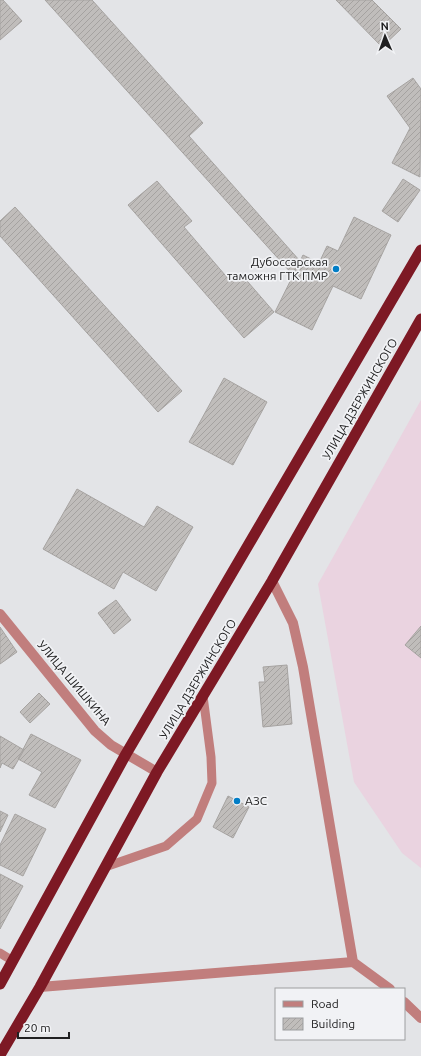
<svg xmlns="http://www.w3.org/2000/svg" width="421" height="1056" font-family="Ubuntu,sans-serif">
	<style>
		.industrial { fill: #ead3e0 }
		.building { fill: url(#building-hatch); stroke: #a6a3a1 }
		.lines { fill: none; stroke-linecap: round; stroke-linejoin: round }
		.service { stroke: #c17e7d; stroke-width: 9 }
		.minor { stroke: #c17e7d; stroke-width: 10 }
		.trunk { stroke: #7d1924; stroke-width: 11 }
		.poi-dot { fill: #017dc6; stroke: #f1f2f5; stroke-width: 1.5 }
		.labels { text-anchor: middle; stroke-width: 3.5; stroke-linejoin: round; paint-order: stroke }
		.poi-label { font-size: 12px; fill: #202021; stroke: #f1f2f5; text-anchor: end }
		.street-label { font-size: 12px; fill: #202021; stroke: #f1f2f5 }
	</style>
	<defs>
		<pattern id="building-hatch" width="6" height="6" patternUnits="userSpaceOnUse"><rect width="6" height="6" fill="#c0bdbb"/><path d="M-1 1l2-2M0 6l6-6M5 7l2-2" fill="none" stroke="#a5a2a0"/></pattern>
	</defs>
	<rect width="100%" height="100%" fill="#e3e4e7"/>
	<path class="industrial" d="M421,400V868L402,853L354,782L318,584Z"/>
	<path class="building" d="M0,0H3L22,21L0,40Z
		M45,0H92L203,123L189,136L300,261L293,275Z
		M336,0H372L401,29L382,47Z
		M413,78L421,89L420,177L392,163L410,128L387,96Z
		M403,179L420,190L398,222L382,211Z
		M157,181L192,221L184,227L231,282L241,274L274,312L244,338L128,205Z
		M15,207L182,391L158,412L0,236V221Z
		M354,217L391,235L361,299L333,286L312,330L275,312L303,255L319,263L327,246L338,251Z
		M224,378L267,402L233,465L189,442Z
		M77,489L144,527L157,506L193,527L156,591L123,572L114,589L43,549Z
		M116,600L131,620L114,634L98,613Z
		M421,626V658L405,645Z
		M0,627L17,652L0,664Z
		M287,665L292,724L263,727L259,682H265L263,667Z
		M39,693L50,704L30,723L20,712Z
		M31,734L81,760L55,808L29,795L42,772L18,759Z
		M0,736L24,750L13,769L2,763L0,768Z
		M228,796L249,807L233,838L213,827Z
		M0,811L8,815L0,832Z
		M15,814L46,829L23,876L0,865V845Z
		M0,874L23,886L0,929Z"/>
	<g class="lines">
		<path class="service" d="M105,867L166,846L197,819L212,783L211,757L203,696
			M0,953L13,961"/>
		<path class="minor" d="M0,614L95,731L111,745L157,772
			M353,962L390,989
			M40,987L353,962L303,667L293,623L272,581
			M404,1002L421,1018"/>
		<path class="trunk" d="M0,984L126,754L421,250
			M0,1055L40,987L157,772L272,581L421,319"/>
	</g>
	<g class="poi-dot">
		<circle cx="336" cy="269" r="4"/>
		<circle cx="237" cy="801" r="4"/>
	</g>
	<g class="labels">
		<g class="poi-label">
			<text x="328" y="266">Дубоссарская<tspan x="328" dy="14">таможня ГТК ПМР</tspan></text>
			<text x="245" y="805" text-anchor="start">АЗС</text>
		</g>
		<g class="street-label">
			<text transform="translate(360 399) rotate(-60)" y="4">УЛИЦА ДЗЕРЖИНСКОГО</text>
			<text transform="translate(198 679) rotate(-59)" y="4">УЛИЦА ДЗЕРЖИНСКОГО</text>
			<text transform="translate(74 683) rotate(50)" y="4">УЛИЦА ШИШКИНА</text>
		</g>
	</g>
	<rect x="275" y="988" width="130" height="52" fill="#f1f2f5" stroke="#9d9ea0"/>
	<rect x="283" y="1001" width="20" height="6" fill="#c17e7d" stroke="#9d9ea0"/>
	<text x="311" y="1008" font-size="12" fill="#202021">Road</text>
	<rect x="283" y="1018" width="20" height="12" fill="url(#building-hatch)" stroke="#9d9ea0"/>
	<text x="311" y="1028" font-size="12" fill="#202021">Building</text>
	<g transform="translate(385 36) rotate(358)" stroke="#f1f2f5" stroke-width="3" paint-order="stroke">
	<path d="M0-3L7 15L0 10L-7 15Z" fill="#202021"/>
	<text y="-6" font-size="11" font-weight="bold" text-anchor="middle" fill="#202021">N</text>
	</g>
	<path d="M18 1032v6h51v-6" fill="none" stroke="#202021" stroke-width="2"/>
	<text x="24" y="1032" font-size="12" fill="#202021" stroke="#f1f2f5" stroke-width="3" paint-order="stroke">20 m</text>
</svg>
